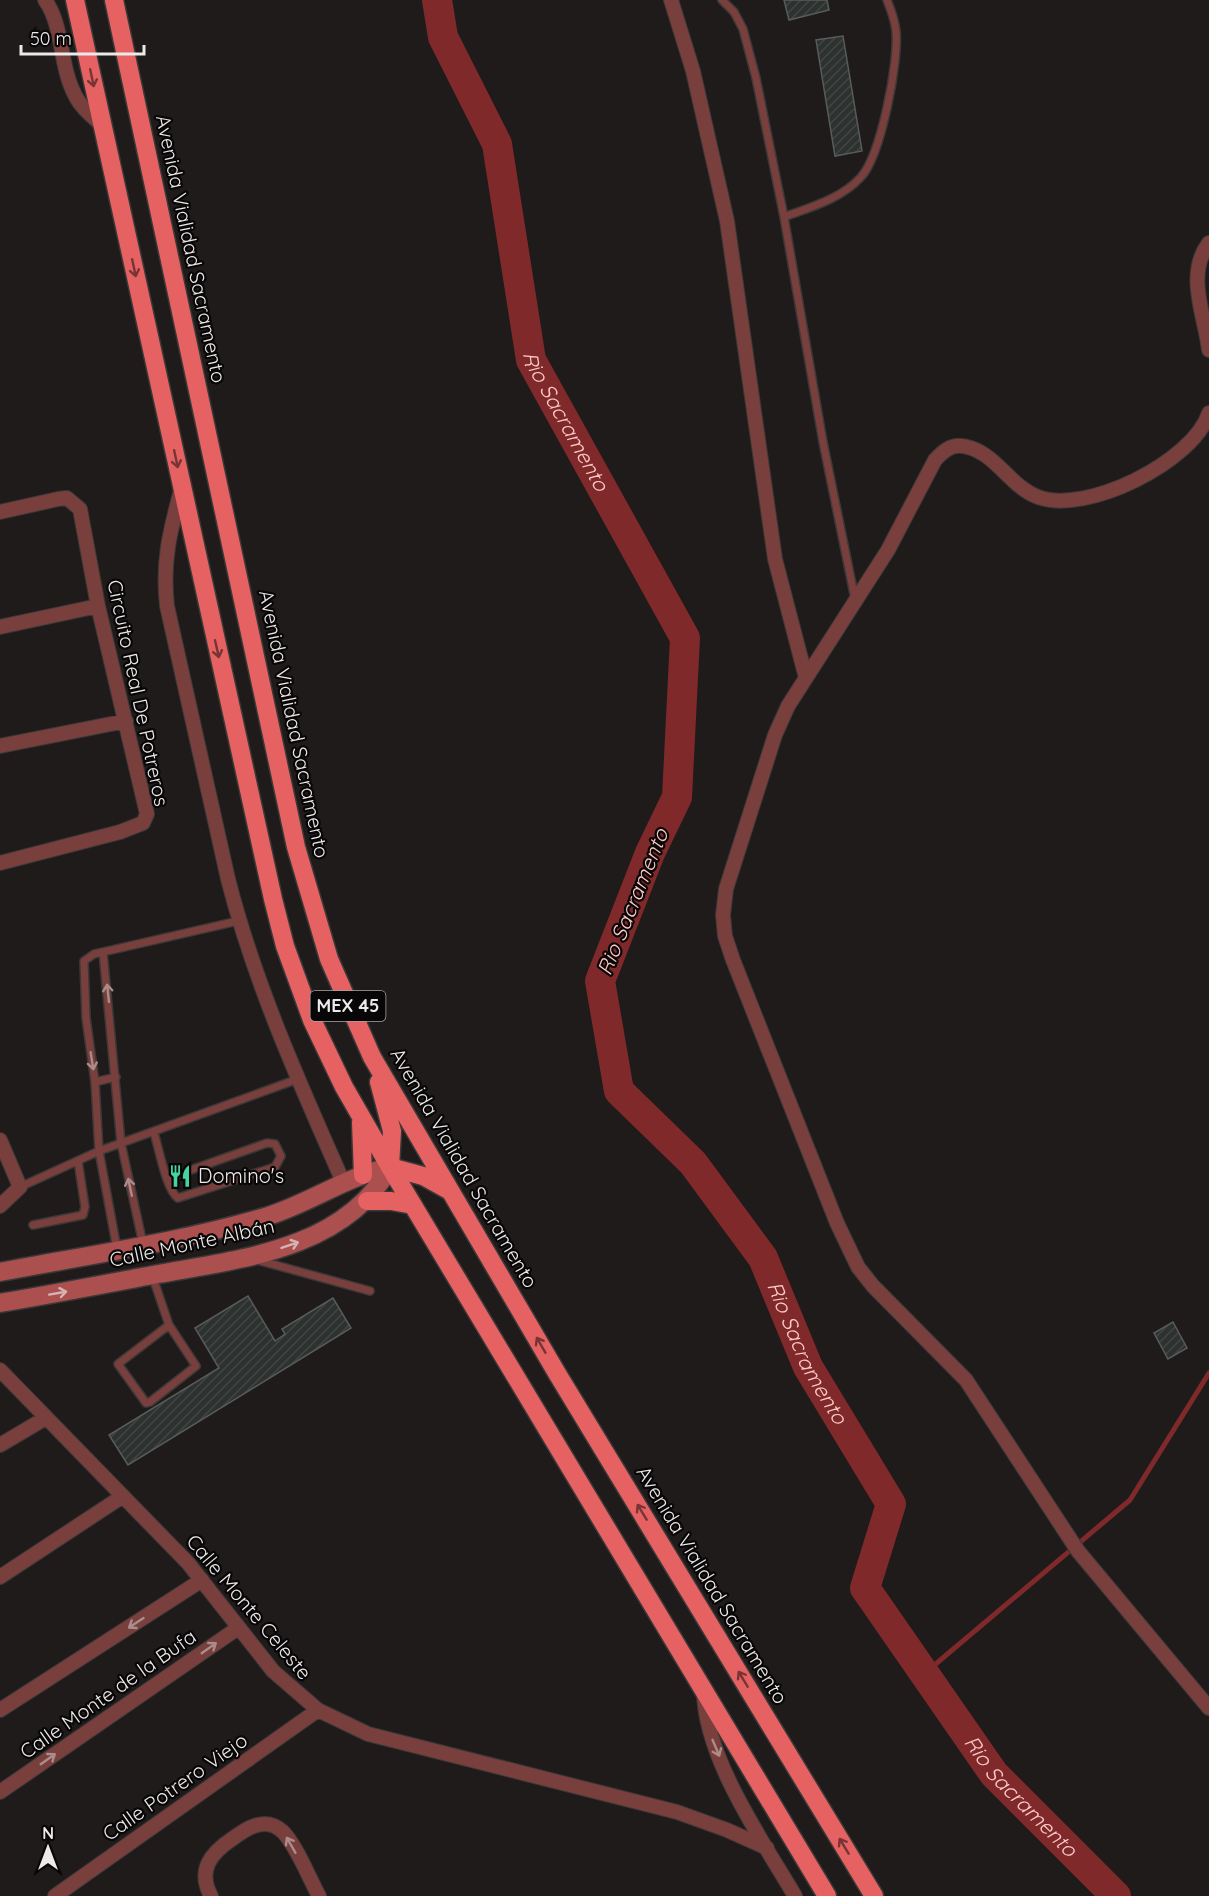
<svg xmlns="http://www.w3.org/2000/svg" width="1209" height="1896" font-family="Quicksand,sans-serif">
	<style>
		.lines { fill: none; stroke-linecap: round; stroke-linejoin: round }
		.stream { stroke: #7f292b; stroke-width: 5 }
		.river { stroke: #7f292b; stroke-width: 30 }
		.building { fill: url(#building-hatch); stroke: #585c5a; stroke-width: 1.5 }
		.service-casing { stroke: #3c3838; stroke-width: 10 }
		.minor-casing { stroke: #3c3838; stroke-width: 16 }
		.secondary-casing { stroke: #3c3838; stroke-width: 21 }
		.trunk-casing { stroke: #3c3838; stroke-width: 21 }
		.service { stroke: #783f3d; stroke-width: 7 }
		.minor { stroke: #783f3d; stroke-width: 14 }
		.secondary { stroke: #ac504f; stroke-width: 18 }
		.trunk { stroke: #e66262; stroke-width: 18 }
		.oneway { stroke: #773434 }
		.oneway2 { stroke: #ac8c8a }
		.oneway3 { stroke: #d6b3b3 }
		.labels { text-anchor: middle; stroke-width: 4.5; stroke-linejoin: round; paint-order: stroke }
		.shield { fill: #080606; stroke: #a8a5a5; stroke-width: 1.5 }
		.shield-label { font-size: 18px; font-weight: bold; fill: #ece9e9 }
		.street-label { font-size: 20px; fill: #ece9e9; stroke: #080606 }
		.poi-label { font-size: 20px; fill: #ece9e9; stroke: #080606; text-anchor: start }
		.water-label { font-size: 21px; font-style: italic; fill: #fecac7; stroke: #080606 }
	</style>
	<defs>
		<pattern id="building-hatch" width="6" height="6" patternUnits="userSpaceOnUse" patternTransform="scale(1.5)"><rect width="6" height="6" fill="#2d312f"/><path d="M-1 1l2-2M0 6l6-6M5 7l2-2" fill="none" stroke="#414543"/></pattern>
	</defs>
	<rect width="100%" height="100%" fill="#1f1b1b"/>
	<g class="lines">
		<path class="stream" d="M925,1673L1130,1500L1209,1373"/>
		<path class="river" id="s1" d="M437,0L443,37L497,144L531,360L685,638L677,797L650,853L600,981L619,1091L693,1163L763,1258L808,1367L891,1504L865,1588L994,1774L1116,1896"/>
	</g>
	<path class="building" d="M784,0H827L829,10L789,20Z
		M843,36L862,151L835,156L816,40Z
		M248,1296L275,1341L285,1334L282,1329L333,1298L351,1328L128,1465L109,1435L219,1368L195,1328Z
		M1173,1322L1187,1348L1168,1359L1154,1333Z"/>
	<g class="lines">
		<g class="service-casing">
			<path id="service" d="M722,0L734,12L743,29L756,78L784,217L823,442L855,599
				M784,217C811,207 841,199 861,177C881,155 899,62 896,31C895,20 891,10 887,0
				M103,952L121,1143L143,1244
				M95,1082L116,1077
				M154,1133C159,1148 166,1190 178,1198L275,1167L281,1156L275,1144L267,1143L168,1178
				M20,1187L99,1151L298,1079
				M33,1225L83,1215L85,1207L78,1161
				M117,1249L99,1151L95,1082L86,1018L84,961L94,954L238,921
				M257,1260L370,1291
				M152,1275L169,1325L196,1366L150,1402L146,1403L118,1364L169,1325"/>
		</g>
		<g class="minor-casing">
			<path id="minor" d="M45,0C64,27 59,65 75,95C81,108 93,117 103,126
				M671,0L693,71L727,221L775,559L806,678
				M1209,243C1185,274 1205,316 1209,350
				M1209,413C1193,462 1086,515 1038,497C1011,487 998,457 971,448C955,442 946,448 935,460L888,550L788,706L775,735L726,889L723,915L725,936L733,960L837,1223L858,1267L873,1286L966,1380L1078,1551L1209,1708
				M181,490C170,531 162,562 167,606L228,879C255,985 300,1084 344,1184
				M0,512L58,499L67,498L80,509L98,606L147,814L143,823L120,832L0,863
				M0,627L98,606
				M0,746L126,721
				M0,1140L20,1187L0,1206
				M0,1370L188,1563L273,1671L318,1710L368,1734L677,1812L727,1830L767,1848
				M0,1445L44,1419
				M0,1577L123,1496
				M704,1693C705,1758 762,1840 795,1896
				M0,1710L202,1580
				M0,1792L238,1628
				M55,1896L318,1710
				M211,1896C197,1870 211,1853 232,1839C247,1828 265,1816 282,1831C296,1844 309,1878 319,1896"/>
		</g>
		<g class="secondary-casing">
			<path id="secondary" d="M0,1272C89,1255 181,1242 268,1216C310,1203 347,1176 390,1167
				M0,1303C53,1294 105,1284 158,1274C241,1259 345,1249 390,1167"/>
		</g>
		<g class="trunk-casing">
			<path id="trunk" d="M75,0L273,899L285,946L312,1020L344,1087L390,1167L827,1896
				M114,0L296,847L329,959L372,1057L558,1375L874,1896
				M379,1082L392,1131L390,1167L423,1176L450,1191
				M361,1122L363,1175
				M367,1201H391L413,1205"/>
		</g>
		<use href="#service" class="service"/>
		<use href="#minor" class="minor"/>
		<use href="#secondary" class="secondary"/>
		<use href="#trunk" class="trunk"/>
	</g>
	<defs><path id="oneway-shaft" d="M-6 0H5M1.5-3L5.5 0L1.5 3" fill="none" stroke-width="1.6" stroke-linecap="round" stroke-linejoin="round" transform="scale(1.5)"/></defs>
	<g class="oneway">
		<use href="#oneway-shaft" transform="translate(92 78) rotate(78)"/>
		<use href="#oneway-shaft" transform="translate(134 268) rotate(78)"/>
		<use href="#oneway-shaft" transform="translate(176 459) rotate(78)"/>
		<use href="#oneway-shaft" transform="translate(217 649) rotate(77)"/>
		<use href="#oneway-shaft" transform="translate(541 1345) rotate(-120)"/>
		<use href="#oneway-shaft" transform="translate(642 1512) rotate(-121)"/>
		<use href="#oneway-shaft" transform="translate(743 1679) rotate(-121)"/>
		<use href="#oneway-shaft" transform="translate(844 1846) rotate(-121)"/>
	</g>
	<g class="oneway2">
		<use href="#oneway-shaft" transform="translate(108 993) rotate(-96)"/>
		<use href="#oneway-shaft" transform="translate(92 1061) rotate(81)"/>
		<use href="#oneway-shaft" transform="translate(130 1187) rotate(-102)"/>
		<use href="#oneway-shaft" transform="translate(136 1623) rotate(147)"/>
		<use href="#oneway-shaft" transform="translate(209 1648) rotate(-35)"/>
		<use href="#oneway-shaft" transform="translate(716 1748) rotate(67)"/>
		<use href="#oneway-shaft" transform="translate(48 1759) rotate(-35)"/>
		<use href="#oneway-shaft" transform="translate(291 1845) rotate(-120)"/>
	</g>
	<g class="oneway3">
		<use href="#oneway-shaft" transform="translate(290 1245) rotate(-19)"/>
		<use href="#oneway-shaft" transform="translate(58 1293) rotate(-10)"/>
	</g>
	<defs>
		<g id="restaurant-bare" transform="scale(1.8)"><path d="M-5-6h1v4h1v-4h1v4h1v-4h1v5L-1.5 .5V6h-2V.5L-5-1ZM5-6V6H3V1.5H1.5Q1.5-4 5-6Z" fill="#42d4a1" stroke="#080606" stroke-width="2.5" paint-order="stroke"/></g>
	</defs>
	<g fill-rule="evenodd">
		<use href="#restaurant-bare" x="180" y="1176"/>
	</g>
	<g class="labels">
		<rect class="shield" x="310.5" y="991" width="75" height="30" rx="4.5"/>
		<g class="shield-label">
			<text x="348" y="1012">MEX 45</text>
		</g>
		<g class="street-label">
			<text transform="translate(191 249) rotate(78)" y="7">Avenida Vialidad Sacramento</text>
			<text transform="translate(138 693) rotate(78)" y="7">Circuito Real De Potreros</text>
			<text transform="translate(294 724) rotate(78)" y="7">Avenida Vialidad Sacramento</text>
			<text transform="translate(464 1168) rotate(60)" y="7">Avenida Vialidad Sacramento</text>
			<text transform="translate(192 1243) rotate(-12)" y="7">Calle Monte Albán</text>
			<text transform="translate(712 1585) rotate(59)" y="7">Avenida Vialidad Sacramento</text>
			<text transform="translate(249 1607) rotate(50)" y="7">Calle Monte Celeste</text>
			<text transform="translate(108 1694) rotate(-35)" y="7">Calle Monte de la Bufa</text>
			<text transform="translate(175 1787) rotate(-35)" y="7">Calle Potrero Viejo</text>
		</g>
		<g class="poi-label">
			<text x="198" y="1183">Domino's</text>
		</g>
		<g class="water-label">
			<text dy="7" stroke="none"><textPath href="#s1" startOffset="446">Rio Sacramento</textPath></text>
			<text transform="translate(633 902) rotate(-68)" y="7">Rio Sacramento</text>
			<text dy="7" stroke="none"><textPath href="#s1" startOffset="1490">Rio Sacramento</textPath></text>
			<text dy="7" stroke="none"><textPath href="#s1" startOffset="2012">Rio Sacramento</textPath></text>
		</g>
	</g>
	<g transform="translate(48 1848)" stroke="#080606" stroke-width="4.5" paint-order="stroke">
	<path d="M0-4.5L10 22L0 15L-10 22Z" fill="#ece9e9"/>
	<text y="-9" font-size="16" font-weight="bold" text-anchor="middle" fill="#ece9e9">N</text>
	</g>
	<path d="M21 45v9h123v-9" fill="none" stroke="#ece9e9" stroke-width="3"/>
	<text x="30" y="45" font-size="18" fill="#ece9e9" stroke="#080606" stroke-width="4.5" paint-order="stroke">50 m</text>
</svg>
